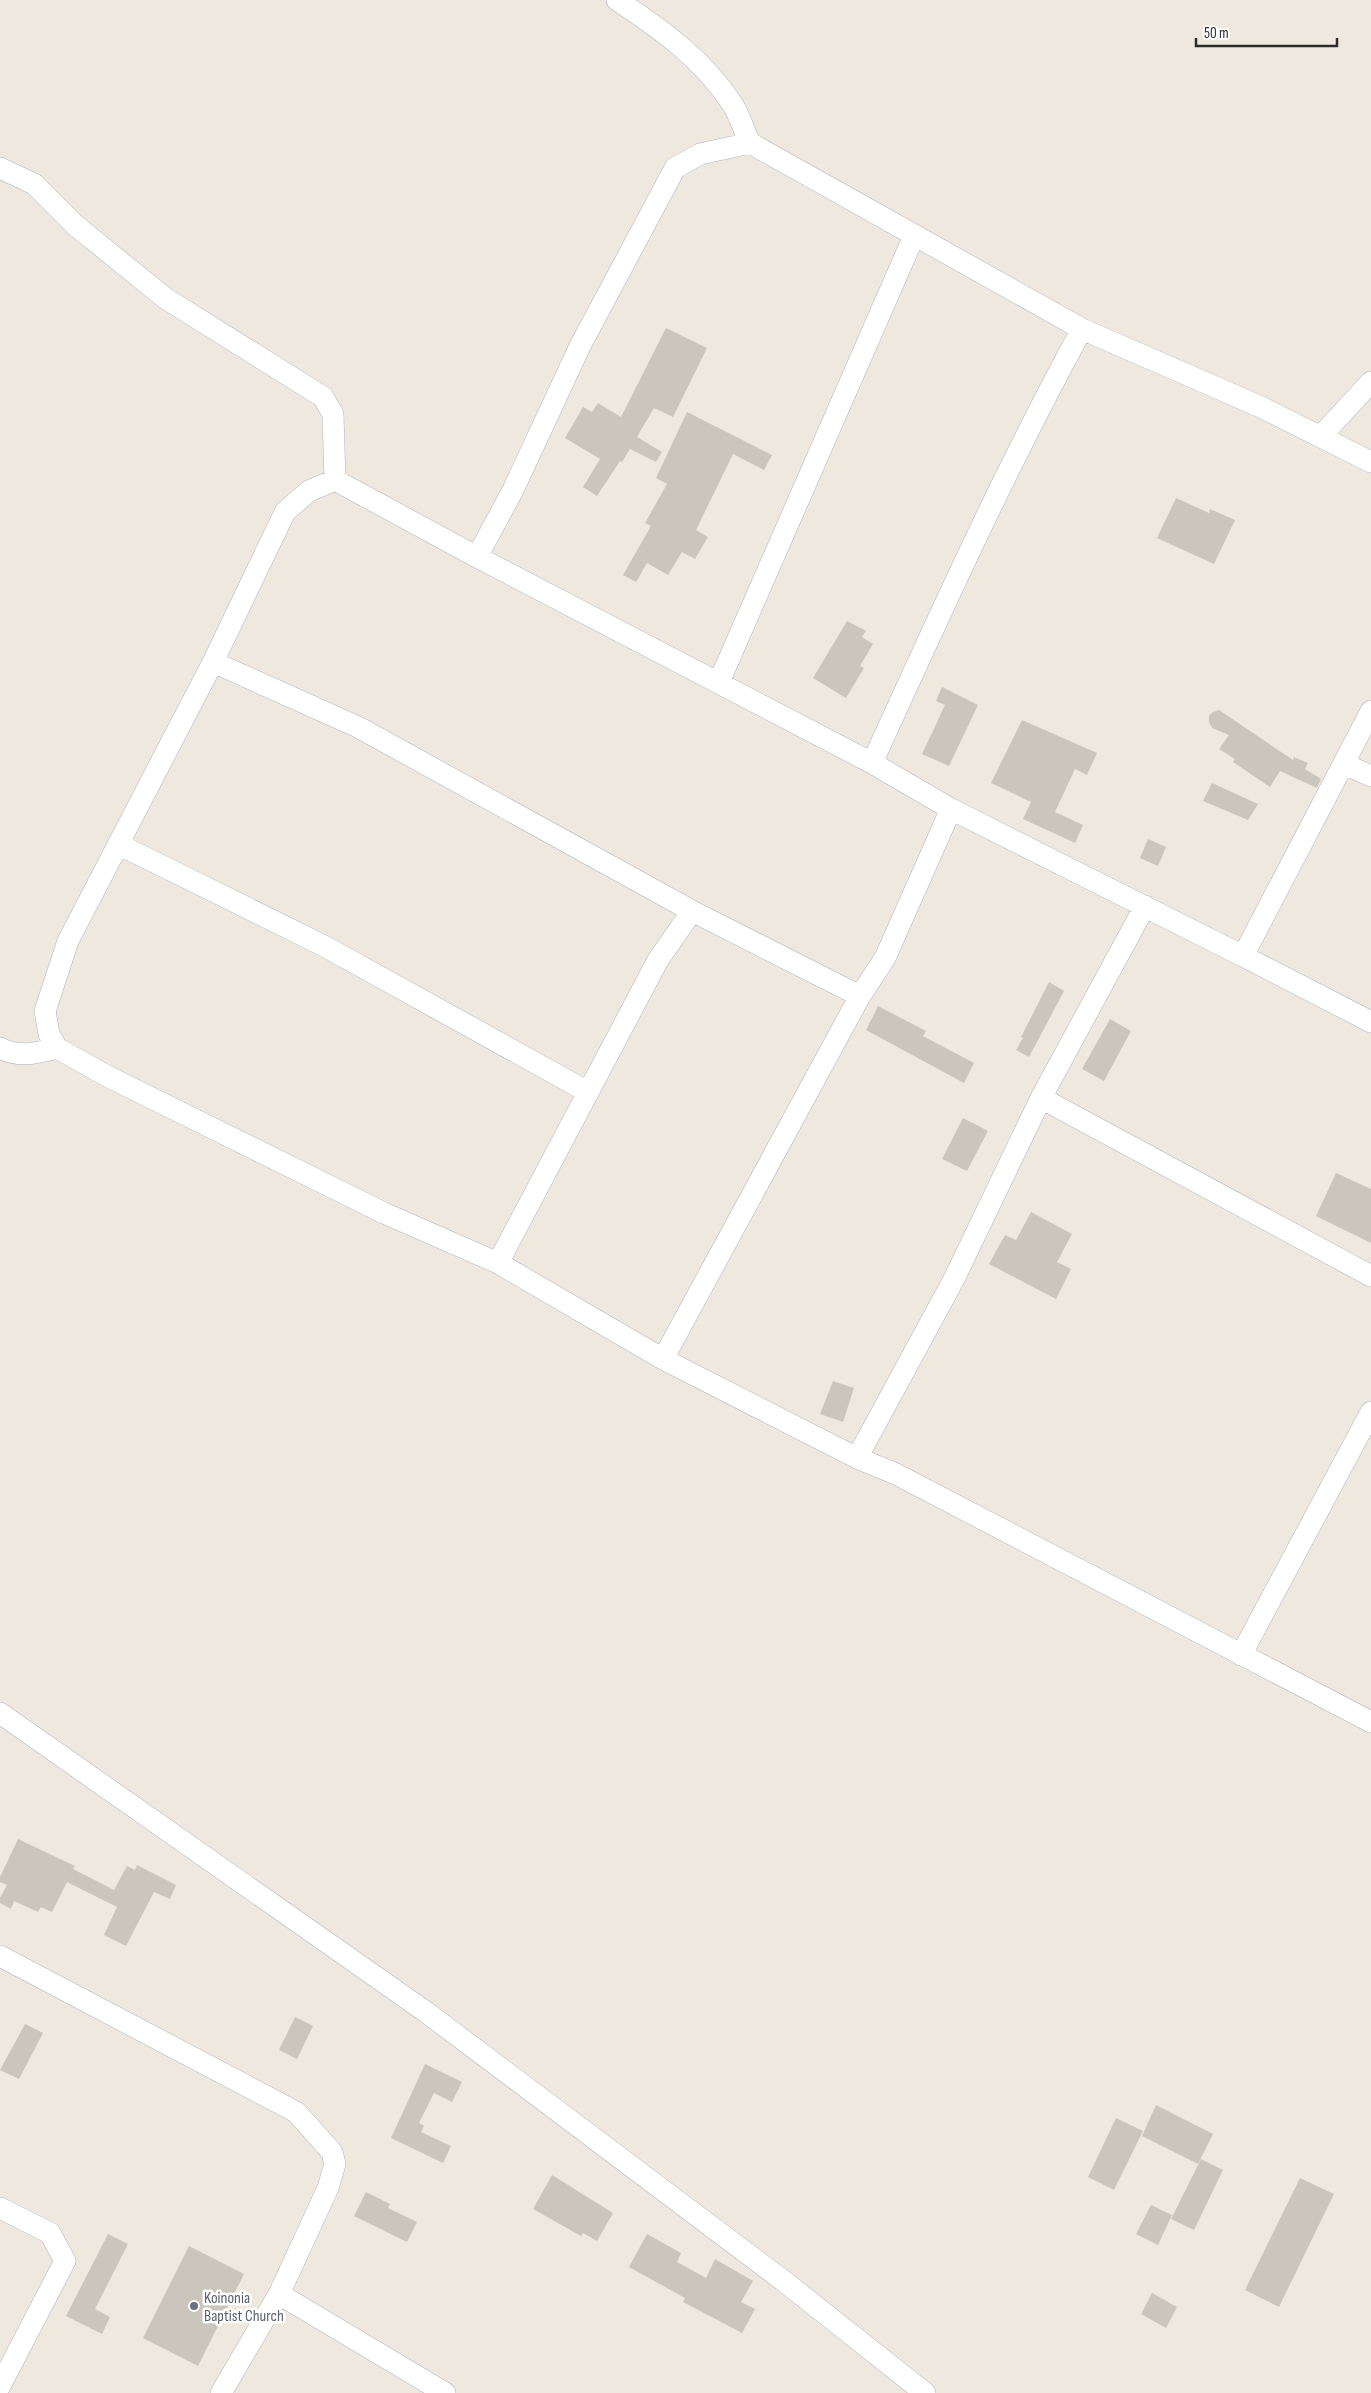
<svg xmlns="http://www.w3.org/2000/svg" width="1371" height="2393" font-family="'Sofia Sans Condensed',sans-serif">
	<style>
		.building { fill: #cac6bc }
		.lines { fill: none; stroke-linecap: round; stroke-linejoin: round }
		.street-casing { stroke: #b1b4c1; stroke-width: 22 }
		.street { stroke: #fff; stroke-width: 21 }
		.worship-dot { fill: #6b7280; stroke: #fff; stroke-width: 2 }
		.labels { text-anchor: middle; stroke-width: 5; stroke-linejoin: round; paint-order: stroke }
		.worship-label { font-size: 16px; fill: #5b616d; stroke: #fff; text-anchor: start }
	</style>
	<rect width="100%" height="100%" fill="#efe8de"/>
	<path class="building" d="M666,328L707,348L673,417L654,408L637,437L662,452L656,462L630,449L622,462L620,461L597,496L583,487L600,459L565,438L583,407L592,412L598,403L621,417Z
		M687,412L772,455L764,470L733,454L696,530L708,537L695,559L682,552L668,575L647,563L636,582L623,575L651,526L645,523L667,484L656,478Z
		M1176,498L1209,513L1210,509L1235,520L1214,564L1157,538Z
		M847,621L866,631L862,637L873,644L860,666L864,668L846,698L813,678Z
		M942,687L978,705L949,766L922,754L945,705L936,701Z
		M1219,710L1293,760L1294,757L1308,763L1305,769L1321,779L1317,788L1280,771L1270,787L1233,762L1235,759L1219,749L1229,735L1212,728L1209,722V716L1213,712Z
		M1022,720L1097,753L1087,775L1075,769L1055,812L1083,825L1075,843L1023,819L1031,802L991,783Z
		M1212,783L1258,804L1248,820L1203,801Z
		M1148,839L1166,847L1158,866L1140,858Z
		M1049,982L1064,991L1029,1057L1016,1050L1023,1038L1021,1037Z
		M878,1006L926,1031L923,1036L974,1063L964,1083L866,1030Z
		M1110,1019L1131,1031L1104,1081L1082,1069Z
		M963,1118L988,1131L967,1171L942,1159Z
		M1336,1173L1371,1189V1243L1316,1216Z
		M1031,1212L1072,1234L1057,1262L1071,1269L1056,1299L989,1264L1005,1235L1016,1240Z
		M833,1381L854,1388L843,1422L820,1414Z
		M18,1839L75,1866L73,1869L114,1890L127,1866L135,1870L137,1865L176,1885L170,1899L154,1892L126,1946L104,1935L117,1907L67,1882L52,1912L41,1907L38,1912L14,1901L11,1909L0,1903V1898L7,1885L0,1882V1877Z
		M295,2017L313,2026L297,2059L279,2050Z
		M25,2024L43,2033L19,2079L0,2070Z
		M425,2064L462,2082L452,2102L434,2093L419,2123L424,2126L421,2132L451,2146L443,2163L391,2138Z
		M1156,2105L1213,2134L1198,2164L1142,2136Z
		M1116,2118L1143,2131L1114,2190L1088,2177Z
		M1201,2159L1223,2170L1194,2230L1171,2219Z
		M552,2175L613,2213L597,2241L583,2233L581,2236L533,2209Z
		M1300,2178L1334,2194L1279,2307L1245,2290Z
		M366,2192L390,2204L388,2208L417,2222L407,2242L354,2216Z
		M1151,2205L1172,2215L1158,2245L1136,2234Z
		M108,2234L128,2244L95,2309L110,2317L102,2334L66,2316Z
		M647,2234L681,2253L677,2262L706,2278L715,2259L753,2281L741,2302L755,2309L742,2333L683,2302L685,2298L629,2267Z
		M189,2246L244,2274L198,2366L143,2338Z
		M1152,2293L1177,2307L1166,2328L1141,2314Z"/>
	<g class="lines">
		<g class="street-casing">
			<path id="street" d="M617,0C662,30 703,59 733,105C740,116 744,131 750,143L1082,329L1261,407L1371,462
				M0,168L34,184L75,225L165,298L323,397L333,414L335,480L477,557L513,490L580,346L675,168L700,154L750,143
				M1321,436L1371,382
				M477,557L872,763L951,809L1243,956
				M213,662L285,512L309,491L335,480
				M719,682L914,236
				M1371,711L1243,956L1371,1022
				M872,763C939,616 1005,470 1082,329
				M1344,764L1371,776
				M118,844L326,947L588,1092
				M1145,906L1041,1098L1371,1276
				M692,911L658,960L498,1263L663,1359L857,1458
				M0,1048C19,1058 37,1053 57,1048
				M1041,1098L954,1279L857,1458L896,1474L1371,1722
				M498,1263L384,1213L107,1076L57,1048L49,1034L45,1011L68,941L213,662L358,727L692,911L860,996
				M663,1359L860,996L885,958L951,809
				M1241,1655L1371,1412
				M0,1713L426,2012L785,2282L925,2393
				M0,1956L296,2112L332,2152L335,2164L328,2188L279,2294L221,2393
				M0,2208L50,2233L65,2261L0,2386
				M279,2294L445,2393"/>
		</g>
		<use href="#street" class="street"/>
	</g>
	<circle class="worship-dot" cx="194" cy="2306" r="5"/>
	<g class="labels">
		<g class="worship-label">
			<text x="204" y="2303">Koinonia<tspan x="204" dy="18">Baptist Church</tspan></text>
		</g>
	</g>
	<path d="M1196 38v8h141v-8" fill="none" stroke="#2c2c2c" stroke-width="2.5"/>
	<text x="1204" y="38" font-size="15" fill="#2c2c2c" stroke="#ffffff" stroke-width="4" paint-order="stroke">50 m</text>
</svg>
